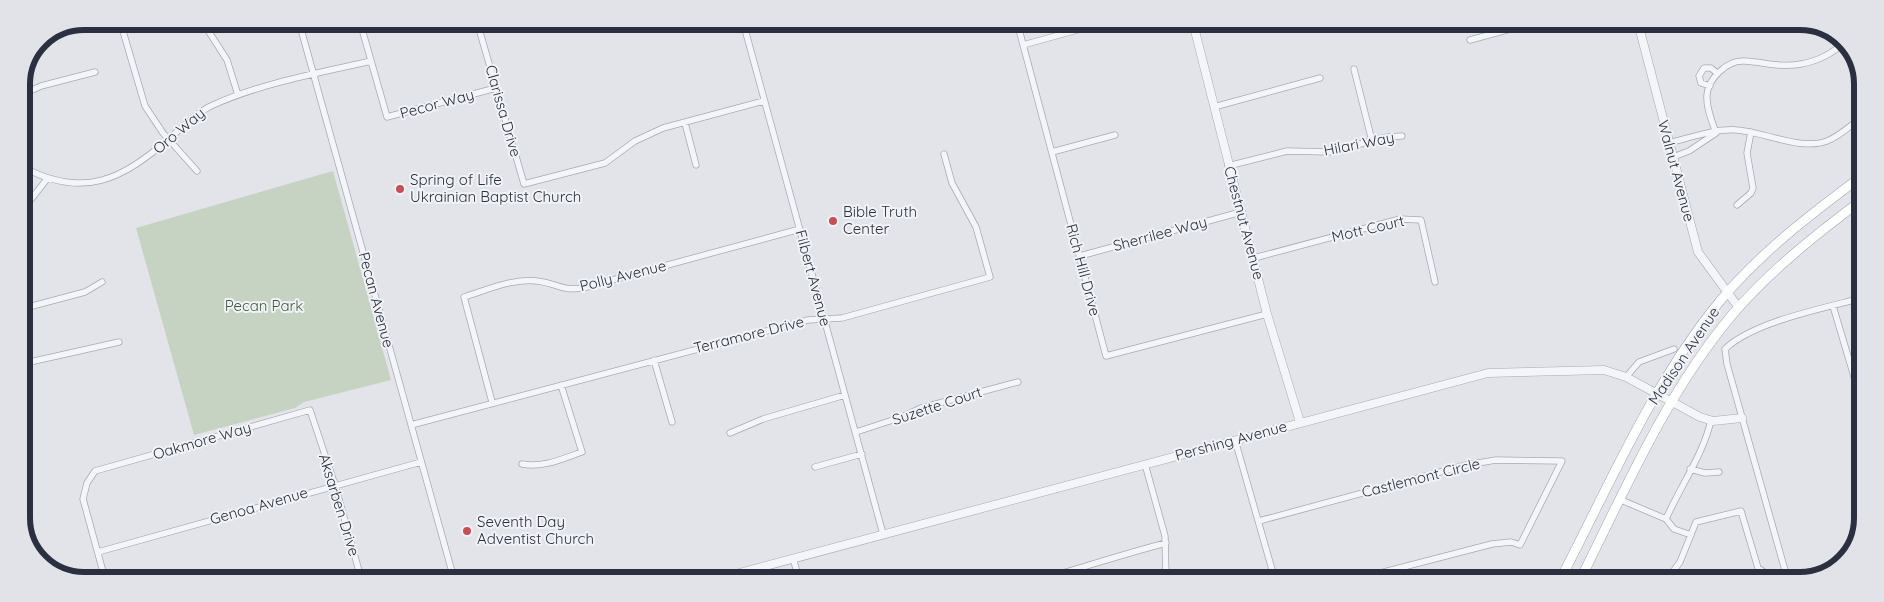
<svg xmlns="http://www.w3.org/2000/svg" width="1884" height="602" font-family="Quicksand,sans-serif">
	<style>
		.green { fill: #c6d3c3 }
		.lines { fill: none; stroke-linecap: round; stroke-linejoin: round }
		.minor-casing { stroke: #a7aab3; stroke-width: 7 }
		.tertiary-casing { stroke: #a7aab3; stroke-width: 9 }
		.primary-casing { stroke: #a2a7b4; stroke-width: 10 }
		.minor { stroke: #f4f5f8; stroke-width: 5.5 }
		.tertiary { stroke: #f4f5f8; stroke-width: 8 }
		.primary { stroke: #fff; stroke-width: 9 }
		.poi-dot { fill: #c64f55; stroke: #f1f3f7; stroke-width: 2 }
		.labels { text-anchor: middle; stroke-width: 4; stroke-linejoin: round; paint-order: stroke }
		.street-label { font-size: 15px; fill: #2b3040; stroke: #f1f3f7 }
		.poi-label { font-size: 15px; fill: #2b3040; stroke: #f1f3f7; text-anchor: start }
		.park-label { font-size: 15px; fill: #3c5b39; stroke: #f1f3f7 }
		.rim { fill: none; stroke: #2b3040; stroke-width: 6 }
	</style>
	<rect width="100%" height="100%" fill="#e2e4e9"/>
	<path class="green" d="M333,171L391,380L304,402L295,408L194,435L136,228Z"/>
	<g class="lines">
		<g class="minor-casing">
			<path id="minor" d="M120,21L145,106L163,133L197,171
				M202,21L227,60L238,95
				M299,22L454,579
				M360,22L387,117L496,88
				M477,22L524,184L605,163L635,141L663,128L764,101
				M743,22L883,534
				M1017,22L1106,356L1267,314
				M1470,40L1533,23
				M1023,45L1088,27L1091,23
				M1354,69L1372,141
				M1710,86L1701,83L1699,76L1704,68H1711L1717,73
				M21,95L41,86L95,72
				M1214,107L1320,78
				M685,123L696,165
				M1716,133C1712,121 1706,108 1707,95C1708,79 1727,60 1744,61C1764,62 1781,68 1801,64C1819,61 1832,53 1846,42
				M1669,143C1689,138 1717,128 1737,130C1764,132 1802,151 1827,141C1840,136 1851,125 1862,117
				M1052,152L1115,135
				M1673,157L1689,151L1716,133
				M21,166C83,200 122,180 171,137C184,126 197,112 213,105C262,83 319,73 371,61
				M1228,166L1287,151L1329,152L1387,137L1402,136
				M1737,205L1751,193L1753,188L1747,153L1751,132
				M21,212L47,179
				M1080,256L1241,212
				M1254,258L1400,219L1421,220L1435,282
				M1833,306L1861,400
				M21,309L85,292L102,282
				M654,360L672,422
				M21,364L119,342
				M1626,377L1639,362L1674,349
				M492,402L464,297C487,290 513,278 537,281C557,283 559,291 583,288L800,229
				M411,425L808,320L842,318L990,277L976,227L952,183L944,154
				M856,432L902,417L921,408L1018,382
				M730,433L763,419L845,395
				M1235,440L1275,580
				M522,464C543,468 562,459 582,452L561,385
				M1145,464L1165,536L1166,580
				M815,467L862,454
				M1690,469L1705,473L1719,472
				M1621,500L1666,519C1680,487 1704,453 1711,420
				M1666,519L1674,529L1691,535
				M1259,521L1466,465L1496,460L1562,461L1520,545L1511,542L1492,544L1353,580
				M98,552L421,462
				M793,558L799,579
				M105,579L83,499L87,483L95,471L310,410L335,485L359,571L330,579
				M1039,580C1082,568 1123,554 1166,543
				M1666,581L1680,562L1696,522L1741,511L1758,568L1767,574L1769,581
				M1788,581L1727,364L1725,349C1753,322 1824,308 1862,298"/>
		</g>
		<g class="tertiary-casing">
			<path id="tertiary" d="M1193,23L1267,314L1300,422
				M1638,23L1698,252L1739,308
				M717,579L1488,373L1604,370L1626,377L1700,417L1713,421L1742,418"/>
		</g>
		<g class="primary-casing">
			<path id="primary" d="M1560,580C1609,486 1652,384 1720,301C1761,252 1811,214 1862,176
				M1580,580C1625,490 1666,394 1732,315C1770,271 1815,235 1862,200"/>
		</g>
		<use href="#minor" class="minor"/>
		<use href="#tertiary" class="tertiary"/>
		<use href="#primary" class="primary"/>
	</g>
	<g class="poi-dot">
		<circle cx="400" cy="189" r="5"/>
		<circle cx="833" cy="221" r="5"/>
		<circle cx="467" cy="531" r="5"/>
	</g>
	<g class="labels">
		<g class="street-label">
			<text transform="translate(437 104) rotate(-15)" y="5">Pecor Way</text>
			<text transform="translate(503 111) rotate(74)" y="5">Clarissa Drive</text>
			<text transform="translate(179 131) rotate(-40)" y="5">Oro Way</text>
			<text transform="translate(1359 144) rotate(-11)" y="5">Hilari Way</text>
			<text transform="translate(1676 171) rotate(75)" y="5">Walnut Avenue</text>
			<text transform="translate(1244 223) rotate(75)" y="5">Chestnut Avenue</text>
			<text transform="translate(1368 229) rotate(-13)" y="5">Mott Court</text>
			<text transform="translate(1160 234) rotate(-15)" y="5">Sherrilee Way</text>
			<text transform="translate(1083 270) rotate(75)" y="5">Rich Hill Drive</text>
			<text transform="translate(623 276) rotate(-14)" y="5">Polly Avenue</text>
			<text transform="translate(813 278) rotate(75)" y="5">Filbert Avenue</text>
			<text transform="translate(376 300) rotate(75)" y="5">Pecan Avenue</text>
			<text transform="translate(749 335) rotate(-14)" y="5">Terramore Drive</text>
			<text transform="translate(1684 356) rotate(-56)" y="5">Madison Avenue</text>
			<text transform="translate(937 406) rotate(-18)" y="5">Suzette Court</text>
			<text transform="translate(202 441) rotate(-16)" y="5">Oakmore Way</text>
			<text transform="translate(1231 441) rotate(-15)" y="5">Pershing Avenue</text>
			<text transform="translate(1421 478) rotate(-14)" y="5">Castlemont Circle</text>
			<text transform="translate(339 505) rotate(73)" y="5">Aksarben Drive</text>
			<text transform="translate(259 506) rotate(-16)" y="5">Genoa Avenue</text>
		</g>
		<g class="poi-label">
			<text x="410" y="185">Spring of Life<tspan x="410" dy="17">Ukrainian Baptist Church</tspan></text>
			<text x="843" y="217">Bible Truth<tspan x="843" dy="17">Center</tspan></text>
			<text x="477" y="527">Seventh Day<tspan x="477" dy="17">Adventist Church</tspan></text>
		</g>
		<g class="park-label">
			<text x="264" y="311">Pecan Park</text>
		</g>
	</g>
	<path d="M0 0H1884V602H0ZM84 30H1800A54 54 0 0 1 1854 84V518A54 54 0 0 1 1800 572H84A54 54 0 0 1 30 518V84A54 54 0 0 1 84 30Z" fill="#e1e3e8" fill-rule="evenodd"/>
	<path class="rim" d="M84 30H1800A54 54 0 0 1 1854 84V518A54 54 0 0 1 1800 572H84A54 54 0 0 1 30 518V84A54 54 0 0 1 84 30Z"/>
</svg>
